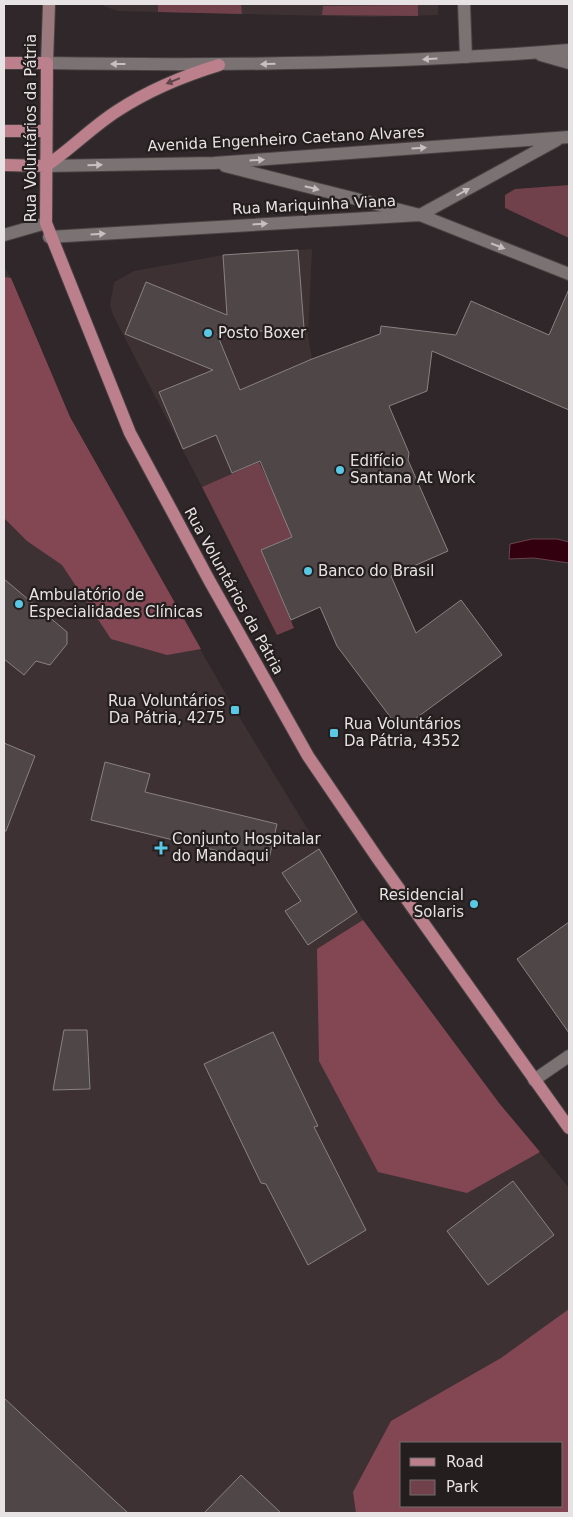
<svg xmlns="http://www.w3.org/2000/svg" width="573" height="1517" font-family="'DejaVu Sans',sans-serif">
	<style>
		.built { fill: #3e3133; fill-rule: evenodd }
		.green { fill: #70414a }
		.forest { fill: #834754; fill-rule: evenodd }
		.water { fill: #330010; stroke: #69444f }
		.building { fill: #4e4647; stroke: #8a8183 }
		.lines { fill: none; stroke-linecap: round; stroke-linejoin: round }
		.service-casing { stroke: #494243; stroke-width: 14 }
		.minor-casing { stroke: #494243; stroke-width: 14 }
		.tertiary-casing { stroke: #494243; stroke-width: 14 }
		.secondary-casing { stroke: #494243; stroke-width: 14 }
		.primary-casing { stroke: #494243; stroke-width: 14 }
		.service { stroke: #7a7273; stroke-width: 12 }
		.minor { stroke: #7a7273; stroke-width: 12 }
		.tertiary { stroke: #7a7273; stroke-width: 12 }
		.secondary { stroke: #9a797f; stroke-width: 12 }
		.primary { stroke: #bb808c; stroke-width: 12 }
		.oneway { fill: #c6c0c1 }
		.oneway2 { fill: #61454b }
		.poi-dot { fill: #59c8e5; stroke: #251e1f; stroke-width: 2 }
		.labels { text-anchor: middle; stroke-width: 4.5; stroke-linejoin: round; paint-order: stroke }
		.street-label { font-size: 15px; fill: #e7e2e3; stroke: #251e1f }
		.poi-label { font-size: 15px; fill: #e7e2e3; stroke: #251e1f; text-anchor: start }
	</style>
	<rect width="100%" height="100%" fill="#2f2729"/>
	<path class="built" d="M99,4H438V15L371,17L117,11Z
		M312,249L308,336L312,359L340,427L202,487L113,315L110,305L114,282L134,271L223,255Z
		M4,267L11,278L70,417L139,543L235,710L363,920L499,1103L569,1188V1513H4ZM402,1443H562V1506H402Z"/>
	<path class="green" d="M158,4L241,5L242,14L158,12Z
		M418,5V16L322,15L323,6Z
		M569,185V238L505,208V195L515,189Z
		M259,462L294,536L261,550L294,628L277,635L202,487Z"/>
	<path class="forest" d="M4,277L11,278L70,417L201,649L167,655L111,639L62,565L27,541L4,518Z
		M363,920L499,1103L540,1152L467,1193L378,1172L319,1061L317,949Z
		M569,1309V1513H356L353,1492L391,1421L501,1358ZM402,1443H562V1506H402Z"/>
	<path class="water" d="M532,539H557L569,542V563L534,558L509,559L510,544Z"/>
	<path class="building" d="M298,250L304,328L217,334L240,390L312,359L380,334L381,326L456,335L471,301L549,335L569,289V410L432,351L427,391L389,406L409,453L408,460L448,551L391,576L416,633L461,600L502,655L400,730L337,646L320,607L291,620L261,550L292,537L260,461L232,473L216,435L183,449L159,392L213,370L125,334L146,282L227,315L223,255Z
		M4,579L67,632V644L50,665L36,661L24,675L4,659Z
		M4,743L35,756L6,831H4Z
		M105,762L150,774L145,792L277,824L268,863L91,820Z
		M319,849L357,912L308,945L285,911L301,901L282,873Z
		M569,922V1033L517,959Z
		M64,1030H87L90,1089L53,1090Z
		M273,1032L318,1126L314,1127L366,1230L308,1265L266,1184L261,1183L204,1064Z
		M513,1181L554,1235L488,1285L447,1231Z
		M4,1398L128,1513H4Z
		M241,1475L281,1513H204Z"/>
	<g class="lines">
		<g class="service-casing">
			<path id="service" d="M464,4L466,57"/>
		</g>
		<g class="minor-casing">
			<path id="minor" d="M4,235L46,223
				M534,1080L569,1056"/>
		</g>
		<g class="tertiary-casing">
			<path id="tertiary" d="M541,55L569,63
				M47,63C221,66 395,64 569,50
				M46,166L214,163L569,137
				M225,166L420,215L557,140
				M49,237L420,215L569,274"/>
		</g>
		<g class="secondary-casing">
			<path id="secondary" d="M47,63L49,4"/>
		</g>
		<g class="primary-casing">
			<path id="primary" d="M4,63H47L46,223L130,433L209,580L308,756L378,859L569,1128
				M4,131H45
				M4,165L46,166
				M46,166C71,149 92,127 117,111C149,90 183,76 219,65"/>
		</g>
		<use href="#service" class="service"/>
		<use href="#minor" class="minor"/>
		<use href="#tertiary" class="tertiary"/>
		<use href="#secondary" class="secondary"/>
		<use href="#primary" class="primary"/>
	</g>
	<defs><path id="oneway-solid" d="M-6-.8H1V-3.2L6.5 0L1 3.2V.8H-6Z" transform="scale(1.25)"/></defs>
	<g class="oneway">
		<use href="#oneway-solid" transform="translate(430 59) rotate(177)"/>
		<use href="#oneway-solid" transform="translate(118 64) rotate(-180)"/>
		<use href="#oneway-solid" transform="translate(268 64) rotate(179)"/>
		<use href="#oneway-solid" transform="translate(419 148) rotate(-4)"/>
		<use href="#oneway-solid" transform="translate(257 160) rotate(-4)"/>
		<use href="#oneway-solid" transform="translate(95 165) rotate(-1)"/>
		<use href="#oneway-solid" transform="translate(312 188) rotate(14)"/>
		<use href="#oneway-solid" transform="translate(463 192) rotate(-29)"/>
		<use href="#oneway-solid" transform="translate(260 224) rotate(-3)"/>
		<use href="#oneway-solid" transform="translate(98 234) rotate(-3)"/>
		<use href="#oneway-solid" transform="translate(498 246) rotate(21)"/>
	</g>
	<use class="oneway2" href="#oneway-solid" transform="translate(173 81) rotate(158)"/>
	<g class="poi-dot">
		<circle cx="208" cy="333" r="5"/>
		<circle cx="340" cy="470" r="5"/>
		<circle cx="308" cy="571" r="5"/>
		<circle cx="19" cy="604" r="5"/>
		<rect x="230" y="705" width="10" height="10" rx="2.5"/>
		<rect x="329" y="728" width="10" height="10" rx="2.5"/>
		<path d="M158.5 840.5h5v5h5v5h-5v5h-5v-5h-5v-5h5z"/>
		<circle cx="474" cy="904" r="5"/>
	</g>
	<g class="labels">
		<g class="street-label">
			<text transform="translate(31 128) rotate(-90)" y="5">Rua Voluntários da Pátria</text>
			<text transform="translate(286 139) rotate(-3)" y="5">Avenida Engenheiro Caetano Alvares</text>
			<text transform="translate(314 205) rotate(-3)" y="5">Rua Mariquinha Viana</text>
			<text transform="translate(234 591) rotate(61)" y="5">Rua Voluntários da Pátria</text>
		</g>
		<g class="poi-label">
			<text x="218" y="338">Posto Boxer</text>
			<text x="350" y="466">Edifício<tspan x="350" dy="17">Santana At Work</tspan></text>
			<text x="318" y="576">Banco do Brasil</text>
			<text x="29" y="600">Ambulatório de<tspan x="29" dy="17">Especialidades Clínicas</tspan></text>
			<text x="225" y="706" text-anchor="end">Rua Voluntários<tspan x="225" dy="17">Da Pátria, 4275</tspan></text>
			<text x="344" y="729">Rua Voluntários<tspan x="344" dy="17">Da Pátria, 4352</tspan></text>
			<text x="172" y="844">Conjunto Hospitalar<tspan x="172" dy="17">do Mandaqui</tspan></text>
			<text x="464" y="900" text-anchor="end">Residencial<tspan x="464" dy="17">Solaris</tspan></text>
		</g>
	</g>
	<rect width="573" height="1517" fill="none" stroke="#e7e2e3" stroke-width="10"/>
	<rect x="400" y="1442" width="162" height="65" fill="#251e1f" stroke="#736c6d"/>
	<rect x="410" y="1458" width="25" height="8" fill="#bb808c" stroke="#736c6d"/>
	<text x="446" y="1467" font-size="15" fill="#e7e2e3">Road</text>
	<rect x="410" y="1480" width="25" height="15" fill="#70414a" stroke="#736c6d"/>
	<text x="446" y="1492" font-size="15" fill="#e7e2e3">Park</text>
</svg>
